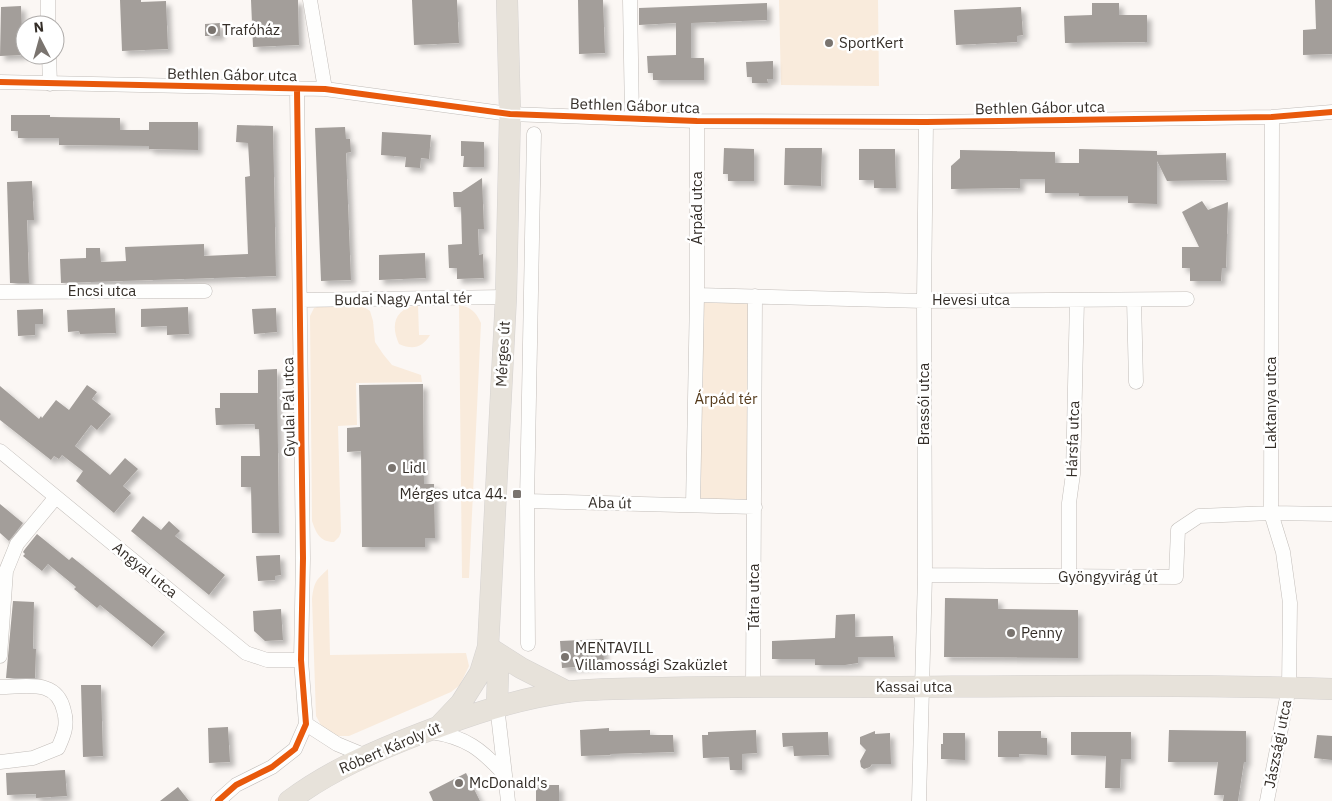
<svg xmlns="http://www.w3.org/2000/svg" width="1332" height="801" font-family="'IBM Plex Sans',sans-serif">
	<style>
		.green { fill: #f9ebdc }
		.building { fill: #a39e9a; filter: url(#shadow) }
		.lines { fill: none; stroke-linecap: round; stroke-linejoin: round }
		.minor-casing { stroke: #c2bdb9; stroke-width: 15 }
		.primary-casing { stroke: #d5d2d0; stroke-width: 22 }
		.minor { stroke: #fefefd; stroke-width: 14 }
		.primary { stroke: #e7e2da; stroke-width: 21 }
		.cycleway-casing { stroke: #fff; stroke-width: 9 }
		.cycleway { stroke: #e8590c; stroke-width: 6 }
		.poi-dot { fill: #7a746f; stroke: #fff; stroke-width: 2 }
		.labels { text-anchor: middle; stroke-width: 5; stroke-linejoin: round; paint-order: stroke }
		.poi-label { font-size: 15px; fill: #342e28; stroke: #fff; text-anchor: start }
		.street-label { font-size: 15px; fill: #342e28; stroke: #fff }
		.park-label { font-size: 15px; fill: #553b1c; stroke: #fff }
	</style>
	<defs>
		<filter id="shadow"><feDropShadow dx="4.5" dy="4.5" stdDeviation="2.5" flood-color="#0004"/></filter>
	</defs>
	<rect width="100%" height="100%" fill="#fbf7f4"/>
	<path class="green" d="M779,0H878L879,86L781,85Z
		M701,298H752V503L697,501Z
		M327,304L361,305L370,311L373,321L375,342L383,354L392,365L421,375L422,382L356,383L357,425L338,426L341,532L339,537L334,542C320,542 316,533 312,521L310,316L314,308Z
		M418,305L419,335H430C422,348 413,350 399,344C390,325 395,308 418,305Z
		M459,305C471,307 476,312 481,323L469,578H462Z
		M328,569L330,655L466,653L469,666L460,685L451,692L349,736H336L323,729L316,716L312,599C314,582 316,580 328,569Z"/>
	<path class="building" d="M120,0H141V2L166,1L168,49L122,51Z
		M251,0H298L299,45L253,47Z
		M412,0H457L459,43L414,45Z
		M578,0H603L605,53L579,54Z
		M1315,0H1332V54L1303,55V30L1316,29Z
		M767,3V20L691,23V58H704V80H653V73H648L647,56L676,55V23L639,25V8Z
		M1092,3H1119V15H1147V42L1065,43L1064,16L1092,15Z
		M21,6L23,55L0,56L1,7Z
		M1021,7L1023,35L1017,36V42L956,45L954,10Z
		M220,23V36H205V24Z
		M773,61V79H767L768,83H752V77H747L746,62Z
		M11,115H50V117L120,118V130H149V122H198V150L149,149V146L59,145V138H18V131H11Z
		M237,125L273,126L276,276L61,283L60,259L86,258V248H100L101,262L126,261L125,247L204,244V256L248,254L245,177L250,176L248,143L236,142Z
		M345,127L346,139H350L351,152L346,153L351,280L321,281L315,128Z
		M382,132L431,135L429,159L421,158L420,168L405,167L406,157L381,155Z
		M461,141L484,142V167H463L464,156H461Z
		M724,148L754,149V181H728V174H723Z
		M785,148H822L821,186L784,185Z
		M859,149H895L896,188H874V180H859Z
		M1079,149L1157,151V155L1226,153L1227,180L1167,181L1157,161V204L1128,203V196H1079V193H1045V179H1020V188L951,189V166L960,158V150L1055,152V163H1079Z
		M482,178L484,229H478L479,255L483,254L484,278L457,279V268H449L448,245L462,244L461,207H454L453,192H461Z
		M32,181L34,220H27L29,283H10L7,182Z
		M1202,201L1208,210L1228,202L1226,268H1222L1221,281H1190V268H1182V247H1199L1182,212Z
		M425,253L426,278L379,280V255Z
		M188,307L189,334L167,335V326L141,327V309Z
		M115,308L116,333L80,334L79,331L68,332L67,310Z
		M276,308L277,332L254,334L252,309Z
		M43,309V324H35V335L18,336L17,310Z
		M277,369L279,533H252L251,487H241V456H260L259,429H255V424L216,425L215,408H220V393H258V370Z
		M423,384L424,484H434L435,538H425V547H362L361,451L347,452V428L360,427L359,385Z
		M87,385L97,392L92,399L111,414L97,430L91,425L75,446L110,475L125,458L138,469L123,486L131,493L114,513L76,481L83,471L62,455L59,459L54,456L51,460L0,420V386L39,419L41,416L42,418L56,400L69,410Z
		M0,504L23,523L9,541L0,533Z
		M143,516L161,530L169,521L180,531L175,536L225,575L209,595L131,531Z
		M37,534L69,560L72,557L165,632L152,647L100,605L97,608L74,589L76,587L48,564L42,571L23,556L25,554L23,552L25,549Z
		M280,555L281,575L275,576V580L258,581L256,556Z
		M945,598L998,599V609L1078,610V658L944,657Z
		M13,601L34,602L33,649H36L35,678H6Z
		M281,609L283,640L265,641L254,631L253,611Z
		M855,614V637L893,636L895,657H858V663L845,665H815V659H772V641L835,638L836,615Z
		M603,639L604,665L562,668L560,641Z
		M81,685H101L103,756L83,757Z
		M228,727L230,762L209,763L208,728Z
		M609,728V731L650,730V735H673L674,752L610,754L611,755L581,756L580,730Z
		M756,730L757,753L742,754V770H730L729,757L703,758L702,735H708V732Z
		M1169,730L1246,731V762H1244L1238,801H1223L1224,795H1214L1218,762H1168Z
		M875,731V734L890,733L891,764H872L870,767L864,769L861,767L860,761L866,750L860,744V737Z
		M998,731H1041V738H1047V755L1019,754V757H998Z
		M828,732L829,755L794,756L793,746L783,747L782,733Z
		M1071,732H1131V759H1121L1120,788H1105L1106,756L1071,755Z
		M943,733H965V760L941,759V744H943Z
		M1317,735L1332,736V760L1314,758Z
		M65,770L67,796L36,798V794L7,795L6,773Z
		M466,773L480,801H433L429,792Z
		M536,785H559V801H536Z
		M178,787L189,801H160Z"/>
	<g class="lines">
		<g class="minor-casing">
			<path id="minor" d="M48,0V25
				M310,0L325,89
				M630,0L632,117
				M49,55L50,84
				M0,82L325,89L510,114L697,121L926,122L1272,117L1332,112
				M0,292L205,291
				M697,295L924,301L1187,299
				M300,300L506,297
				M1134,300L1136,382
				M0,451L246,653L267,660H301
				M527,501L755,507
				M693,505L697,295V121
				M925,575L1176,577L1178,530L1199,516L1271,513L1332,514
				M1069,577V503L1073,474L1077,300
				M528,644L527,501L534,134
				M0,656L6,571L17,544L56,497
				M0,687C26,687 57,678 64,711C68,725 64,735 58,748L33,758L0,762
				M753,688L755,296
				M497,706L508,801
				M306,724L337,744L366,756
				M431,732C466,737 481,749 505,775
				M218,801L236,785L272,767L295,749L306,724L301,660L303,558L297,89
				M919,801L925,575L924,301L926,122
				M1267,801L1289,687L1290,603L1283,552L1271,513L1272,117"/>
		</g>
		<g class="primary-casing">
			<path id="primary" d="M488,647L521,668L568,692
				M497,706L498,672L488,647L506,297L510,114L507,0
				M441,724L461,703L480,673L488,647
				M289,801C329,771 375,751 422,733C469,715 516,699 566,692C597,688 630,689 662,688C741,686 819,687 898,687C1042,686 1187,684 1332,689"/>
		</g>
		<use href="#minor" class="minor"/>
		<use href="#primary" class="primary"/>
		<g class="cycleway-casing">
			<path id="cycleway" d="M0,82L325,89L510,114L697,121L926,122L1272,117L1332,112
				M218,801L236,785L272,767L295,749L306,724L301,660L303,558L297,89"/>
		</g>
		<use href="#cycleway" class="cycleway"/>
	</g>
	<g class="poi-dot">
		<circle cx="212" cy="30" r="5"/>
		<circle cx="829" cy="43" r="5"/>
		<circle cx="392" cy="468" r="5"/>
		<rect x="512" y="489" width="10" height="10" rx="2.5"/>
		<circle cx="1011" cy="633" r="5"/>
		<circle cx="565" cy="657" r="5"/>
		<circle cx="459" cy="783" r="5"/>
	</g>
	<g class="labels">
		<g class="poi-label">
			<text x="222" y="35">Trafóház</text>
			<text x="839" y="48">SportKert</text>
			<text x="402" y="473">Lidl</text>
			<text x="507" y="499" text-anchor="end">Mérges utca 44.</text>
			<text x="1021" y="638">Penny</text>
			<text x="575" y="653">MENTAVILL<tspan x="575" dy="17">Villamossági Szaküzlet</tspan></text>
			<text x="469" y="788">McDonald's</text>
		</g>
		<g class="street-label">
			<text transform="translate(232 75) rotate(1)" y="5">Bethlen Gábor utca</text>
			<text transform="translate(635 106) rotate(2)" y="5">Bethlen Gábor utca</text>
			<text transform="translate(1040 108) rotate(-1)" y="5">Bethlen Gábor utca</text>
			<text transform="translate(697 208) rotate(-90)" y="5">Árpád utca</text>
			<text x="102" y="296">Encsi utca</text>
			<text transform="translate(403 299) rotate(-1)" y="5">Budai Nagy Antal tér</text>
			<text x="971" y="305">Hevesi utca</text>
			<text transform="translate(503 354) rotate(-87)" y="5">Mérges út</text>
			<text transform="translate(1271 403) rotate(-90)" y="5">Laktanya utca</text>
			<text transform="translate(924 404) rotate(-90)" y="5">Brassói utca</text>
			<text transform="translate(289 407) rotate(-91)" y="5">Gyulai Pál utca</text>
			<text transform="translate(1073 439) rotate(-88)" y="5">Hársfa utca</text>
			<text transform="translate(610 503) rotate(1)" y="5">Aba út</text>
			<text transform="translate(145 570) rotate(39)" y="5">Angyal utca</text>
			<text x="1108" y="582">Gyöngyvirág út</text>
			<text transform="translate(754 597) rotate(-90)" y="5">Tátra utca</text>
			<text x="914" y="692">Kassai utca</text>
			<text transform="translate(1278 744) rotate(-79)" y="5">Jászsági utca</text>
			<text transform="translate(390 748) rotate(-23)" y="5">Róbert Károly út</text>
		</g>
		<g class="park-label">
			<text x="726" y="404">Árpád tér</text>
		</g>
	</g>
	<g transform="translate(40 40) rotate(354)"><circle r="24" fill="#ffffff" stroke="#aeaba9"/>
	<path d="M0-4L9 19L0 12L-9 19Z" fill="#7a746f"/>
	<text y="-8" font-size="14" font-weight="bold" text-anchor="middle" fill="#342e28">N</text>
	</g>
</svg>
